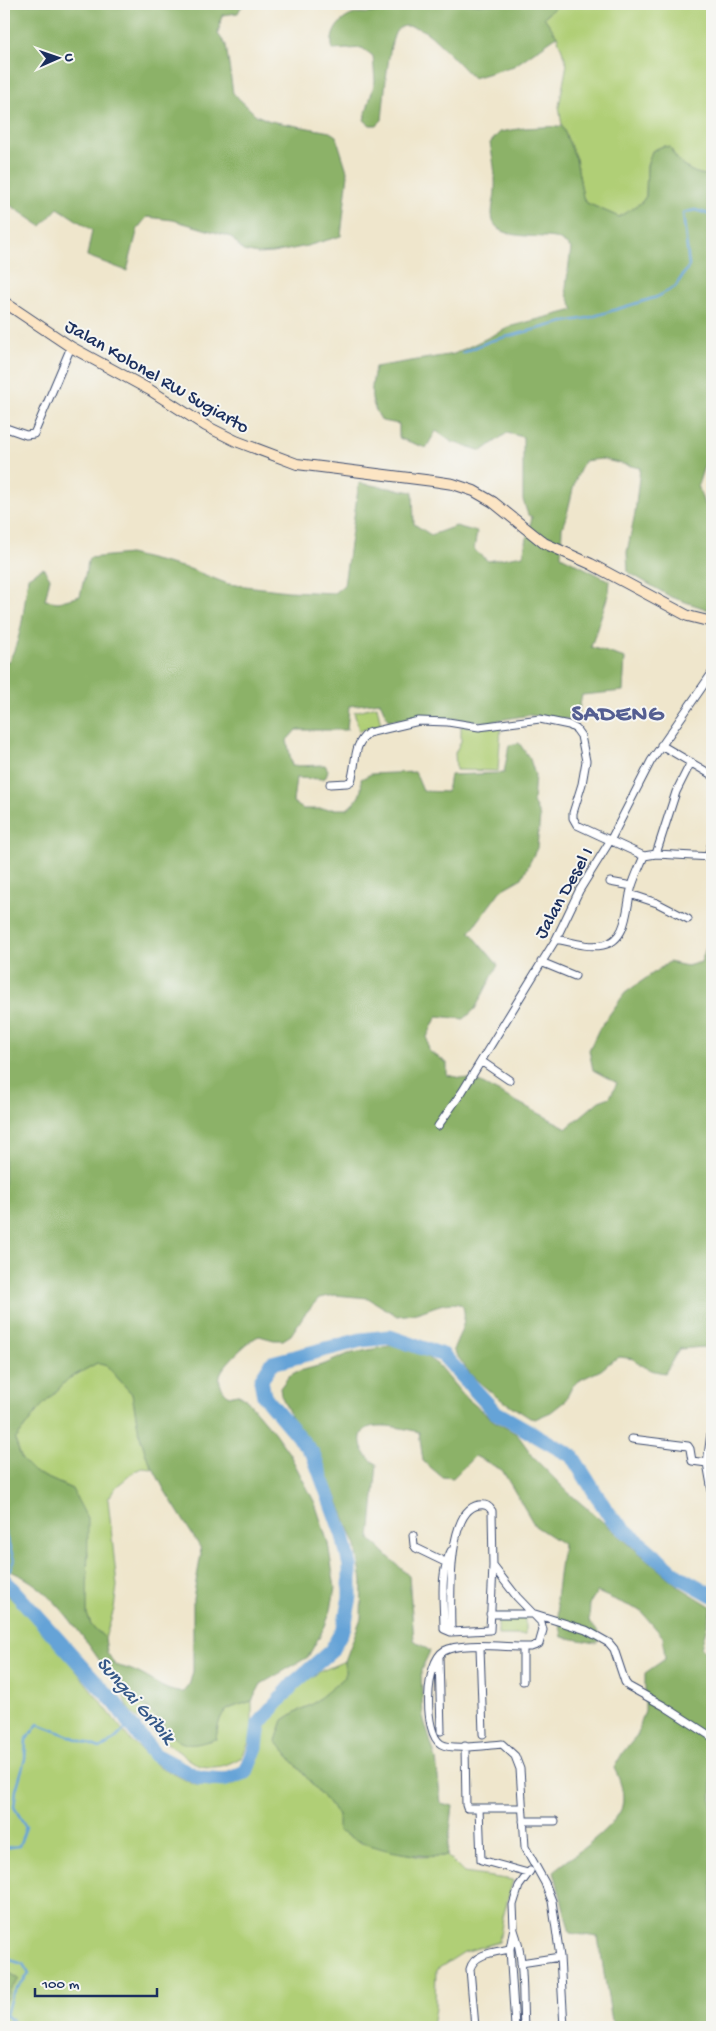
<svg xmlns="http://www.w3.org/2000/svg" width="716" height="2031" font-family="'Gochi Hand',sans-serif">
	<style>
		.green { fill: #b0cf76; stroke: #667f6a }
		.forest { fill: #8cb267; stroke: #547062; fill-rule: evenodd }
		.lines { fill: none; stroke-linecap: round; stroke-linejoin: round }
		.stream { stroke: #65a3d7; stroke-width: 2.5 }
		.river { stroke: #65a3d7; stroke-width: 15 }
		.street-casing { stroke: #3b4a6e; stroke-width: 9 }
		.secondary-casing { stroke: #3b4a6e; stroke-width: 12 }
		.street { stroke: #fff; stroke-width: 7 }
		.secondary { stroke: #fce5c4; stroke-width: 10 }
		.labels { text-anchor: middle; stroke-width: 4; stroke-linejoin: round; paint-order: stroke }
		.street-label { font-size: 19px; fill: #1b2f5e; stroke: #f6f6f2 }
		.water-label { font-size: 20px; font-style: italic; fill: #355888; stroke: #f6f6f2 }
		.district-label { font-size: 24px; font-weight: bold; letter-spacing: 1px; fill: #545e92; stroke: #f6f6f2 }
	</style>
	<rect width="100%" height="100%" fill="#f6f6f2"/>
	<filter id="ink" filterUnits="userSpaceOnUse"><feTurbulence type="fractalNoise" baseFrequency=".02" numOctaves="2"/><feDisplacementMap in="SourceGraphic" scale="10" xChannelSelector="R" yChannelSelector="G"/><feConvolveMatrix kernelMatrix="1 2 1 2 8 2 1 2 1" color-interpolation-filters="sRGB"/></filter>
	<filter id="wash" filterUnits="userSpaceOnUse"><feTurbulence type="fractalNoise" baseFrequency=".0096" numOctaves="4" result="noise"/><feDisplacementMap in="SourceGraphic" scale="20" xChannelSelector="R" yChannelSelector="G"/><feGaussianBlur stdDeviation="1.12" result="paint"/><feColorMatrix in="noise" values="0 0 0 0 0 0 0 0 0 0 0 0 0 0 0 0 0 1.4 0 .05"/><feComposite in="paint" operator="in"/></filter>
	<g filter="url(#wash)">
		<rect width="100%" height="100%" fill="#efe6cc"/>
		<path class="green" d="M559,4H712V175C693,176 678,165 670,147L663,146L652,151L647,166L646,196L642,202L619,217L587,203L583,197L576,159L562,126L559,106L567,64L557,36L544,17Z
			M377,706L381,725L359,731L354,712Z
			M461,726L501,728L498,771L456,770L455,753L461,741Z
			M97,1363L107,1366L132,1394L139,1432L146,1455L153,1469L142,1468L135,1471L116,1487L108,1499L117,1586L114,1609L105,1638L91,1625L87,1614L86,1594L88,1552L72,1489L34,1472L22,1460L15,1440L38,1410L68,1379Z
			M4,1592L43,1628L128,1737L155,1764L195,1785L215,1786L233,1785L254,1770L268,1720L289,1694L319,1672L345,1661L346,1677L311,1705L297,1711L283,1720L276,1741L338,1815L339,1823L361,1843L420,1857L447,1856L464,1873L513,1880L503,1917L499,1942L464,1952L436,1970L435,2008L432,2027H10L4,2021V2004L10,1990L19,1979L4,1969Z
			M525,1614V1635H498V1615Z
			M122,1689L151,1711L216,1739C220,1708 224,1710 252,1701V1736L242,1757C227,1765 219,1769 201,1766C192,1764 133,1717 128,1708C125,1703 124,1695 122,1689Z"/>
		<path class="forest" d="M4,4H247L241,7L238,13L222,15L218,34L226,45L233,93L256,115L270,121L330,132L336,136L348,174L341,236L307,246L273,253L258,254L243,251L231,237L173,220L147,217L138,228L127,271L87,256L92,230L58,208L41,226L4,201Z
			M392,4H559L544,17L557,36L514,66L473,78C459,65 441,43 426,32C419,28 404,22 397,30C388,40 384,103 382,120L377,125H370L364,120L375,81L373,56L362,48L333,50C328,35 339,18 355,14C360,12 365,14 371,13C378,12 385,7 392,4Z
			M562,126L576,159L583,197L587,203L619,217L642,202L646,196L647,166L652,151L663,146L670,147C678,165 693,176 712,175V441L698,485L704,504L712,509V611L671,597L628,572L627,552L635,513L640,468L601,459L584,461L575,481L567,514L562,528L561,556L610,581L609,592L591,647L625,658L623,691L582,695L577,720L529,715L488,722L432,717L388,720L380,702L349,706L347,730H296L287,740L292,766L325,765L328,770L326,777L323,779L296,778L293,802L303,809H347C358,800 363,794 361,779L371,774L415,772L423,791L447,792L450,775L504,773L509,745L519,743L530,759L535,775L533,802L540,817L537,848L522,878L501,890L470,932L498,965L475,1009L464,1019L437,1016L427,1037L429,1051L447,1063V1075L477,1081L567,1128L599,1101L610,1097L617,1083L593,1070L589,1050L599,1029L625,993L669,962L687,966L701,962L708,942H712V1351L704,1347L679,1349L665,1373C652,1371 642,1368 634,1359L620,1357L613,1360L601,1370L578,1381L572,1387L565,1401L551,1412L535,1419L530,1418L494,1395L471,1375L453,1350C458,1336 469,1320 462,1305C446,1299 432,1309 416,1313C410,1315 403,1315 397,1316L368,1298L335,1295L319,1298L304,1315L291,1335L283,1340H274L259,1336C250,1339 222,1366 220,1375C218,1384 223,1391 229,1396L237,1394L244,1397L274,1432L289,1453L315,1503L328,1543L335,1588L331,1610L325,1626L308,1657L261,1684L252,1701C224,1710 220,1708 216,1739C207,1741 196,1746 186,1744C170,1740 160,1721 150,1710C141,1701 128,1696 120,1687C85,1646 58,1585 4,1569V661H9C23,635 24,606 28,577L43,568L50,578L45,600L58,602L80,596L89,558L129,554L190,569L228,584L288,591L334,593L344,585L359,483L413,492L414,524L431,535L456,526L477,532L474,550L488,561L523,555L532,517L528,515L523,500V437L507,433L482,451L452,442L436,431L426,448L399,438V424L382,421C368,399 371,393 375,367L454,354L512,326L574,310L567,295L566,287L571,248C566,244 560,239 554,238C540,235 499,240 493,221C490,212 495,199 495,190C496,174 493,159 490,143L500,132L524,128ZM97,1363L107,1366L132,1394L139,1432L146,1455L165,1491L200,1547L201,1554L193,1599V1671L189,1686L184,1692C164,1693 152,1678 134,1671C128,1668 121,1667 115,1665L107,1652L105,1638L91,1625L87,1614L88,1520L72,1489L34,1472L22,1460L15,1440L38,1410L68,1379Z
			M394,1345L420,1352L438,1365L463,1395L494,1421L517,1434L535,1459L569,1493L678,1586L712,1607L701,1648L712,1656V2027H613L598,1937L570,1933L554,1871C569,1859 620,1823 622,1806C625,1793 620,1780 614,1768L623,1752L637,1736L645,1710V1673L665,1659L663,1637L641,1611L597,1592L590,1603L589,1622L603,1637L596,1643L562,1637L556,1599L563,1544L535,1526L502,1470L475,1456L453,1478L442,1477L423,1461L419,1432C406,1429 390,1425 377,1426C351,1427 360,1456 377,1464L370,1539L409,1576L414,1640L430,1651L421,1670L423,1717L436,1759L441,1803L453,1806L447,1856C407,1857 374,1850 338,1831V1815L276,1741L283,1720L297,1711L311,1705L345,1677V1661L361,1618L362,1581L356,1546L321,1459L295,1425L281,1395L280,1388L289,1376L296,1372L325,1364L348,1354Z
			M4,1969L19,1979L10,1990L4,2004Z"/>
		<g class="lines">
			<path class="stream" d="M462,353L490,341L564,322L588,318L657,297L675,287L689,266L683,213L695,210L712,215
				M4,1530L14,1560L5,1580
				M4,1848L19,1846L26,1827L14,1807L16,1790L25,1759L26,1740L38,1724L100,1748L114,1740L130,1724
				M4,1958L23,1964L29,1974L11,1996L6,2015L18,2027"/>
			<path class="river" d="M4,1580L116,1704L130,1724L155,1755L199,1778L224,1780L246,1772L256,1747L259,1724L294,1683L331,1651L344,1627L350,1597V1566L343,1536L313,1454L264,1396L261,1380L272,1363L361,1340L390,1337L443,1355L495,1412L572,1456L611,1518L678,1576L712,1595"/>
		</g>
	</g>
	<g filter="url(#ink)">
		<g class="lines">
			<g class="street-casing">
				<path id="street" d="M6,428L26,435L34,434L71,347
					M661,745L712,775
					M330,784L347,783L351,781C357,763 352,746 368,733L419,721L448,722L479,727L540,719L569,725L576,729L581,736L586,761L582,784L573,813V818L577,825L644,856L656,854L712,857
					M656,854L676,792L691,762
					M708,857L712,842
					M610,882L632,886
					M630,894L657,903L688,919
					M556,939C571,942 587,948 603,945C629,940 626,905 632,886C635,876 640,866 644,856
					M541,962L575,976
					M481,1061L509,1080
					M438,1126L462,1092L556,939L579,891L610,841L651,761L712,673
					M632,1439L688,1446L690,1449L692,1461L707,1463L712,1491
					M707,1463L712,1426
					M413,1535L414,1545L416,1548L445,1562
					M493,1566L490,1630L451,1632C451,1607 445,1510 479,1505C486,1504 489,1506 492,1511L493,1566L517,1597L541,1622L543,1630L539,1644L531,1647C510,1648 461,1641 444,1651C425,1662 423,1733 441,1744C453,1751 488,1745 502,1744L515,1756L520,1769L525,1847L545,1883L552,1901L560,1957L564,2027
					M490,1614H535L586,1630L609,1643L614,1649L625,1682L628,1686L664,1706L712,1737
					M451,1632L444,1629C444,1603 439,1574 451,1551
					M480,1647L483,1734
					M439,1657L441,1731
					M523,1681V1647
					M465,1746L466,1805L467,1808H479L481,1860L528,1873
					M479,1808H522
					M523,1821H555
					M514,1930C525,1960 522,1995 524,2027
					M521,1963L560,1957
					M475,2027L470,1969C474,1953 496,1952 510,1949
					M515,2027L510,1949L514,1927L513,1905L519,1886L530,1871"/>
			</g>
			<g class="secondary-casing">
				<path id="secondary" d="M4,302L71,347L150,390L206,426L236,441L297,464L433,481L453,484L474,491L493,502L544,543L591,564L688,616L712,622"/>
			</g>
			<use href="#street" class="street"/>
			<use href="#secondary" class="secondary"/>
		</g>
	</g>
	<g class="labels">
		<g class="street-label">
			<text transform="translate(158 375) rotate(30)" y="7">Jalan Kolonel RW Sugiarto</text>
			<text transform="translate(562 892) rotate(-61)" y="7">Jalan Desel I</text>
		</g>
		<g class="water-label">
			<text transform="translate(137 1699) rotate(49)" y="7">Sungai Gribik</text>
		</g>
		<g class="district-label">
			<text x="618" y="720">SADENG</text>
		</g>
	</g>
	<rect width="716" height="2031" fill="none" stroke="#f6f6f2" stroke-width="20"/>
	<g transform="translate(58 58) rotate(88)" stroke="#f6f6f2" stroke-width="4" paint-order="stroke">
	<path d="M0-4L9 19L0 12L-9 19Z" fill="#1b2f5e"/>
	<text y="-8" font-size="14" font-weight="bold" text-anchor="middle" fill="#1b2f5e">U</text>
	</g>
	<path d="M35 1988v8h122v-8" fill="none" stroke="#1b2f5e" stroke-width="2.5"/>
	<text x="42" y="1988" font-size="15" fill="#1b2f5e" stroke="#f6f6f2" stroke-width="4" paint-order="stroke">100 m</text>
</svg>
